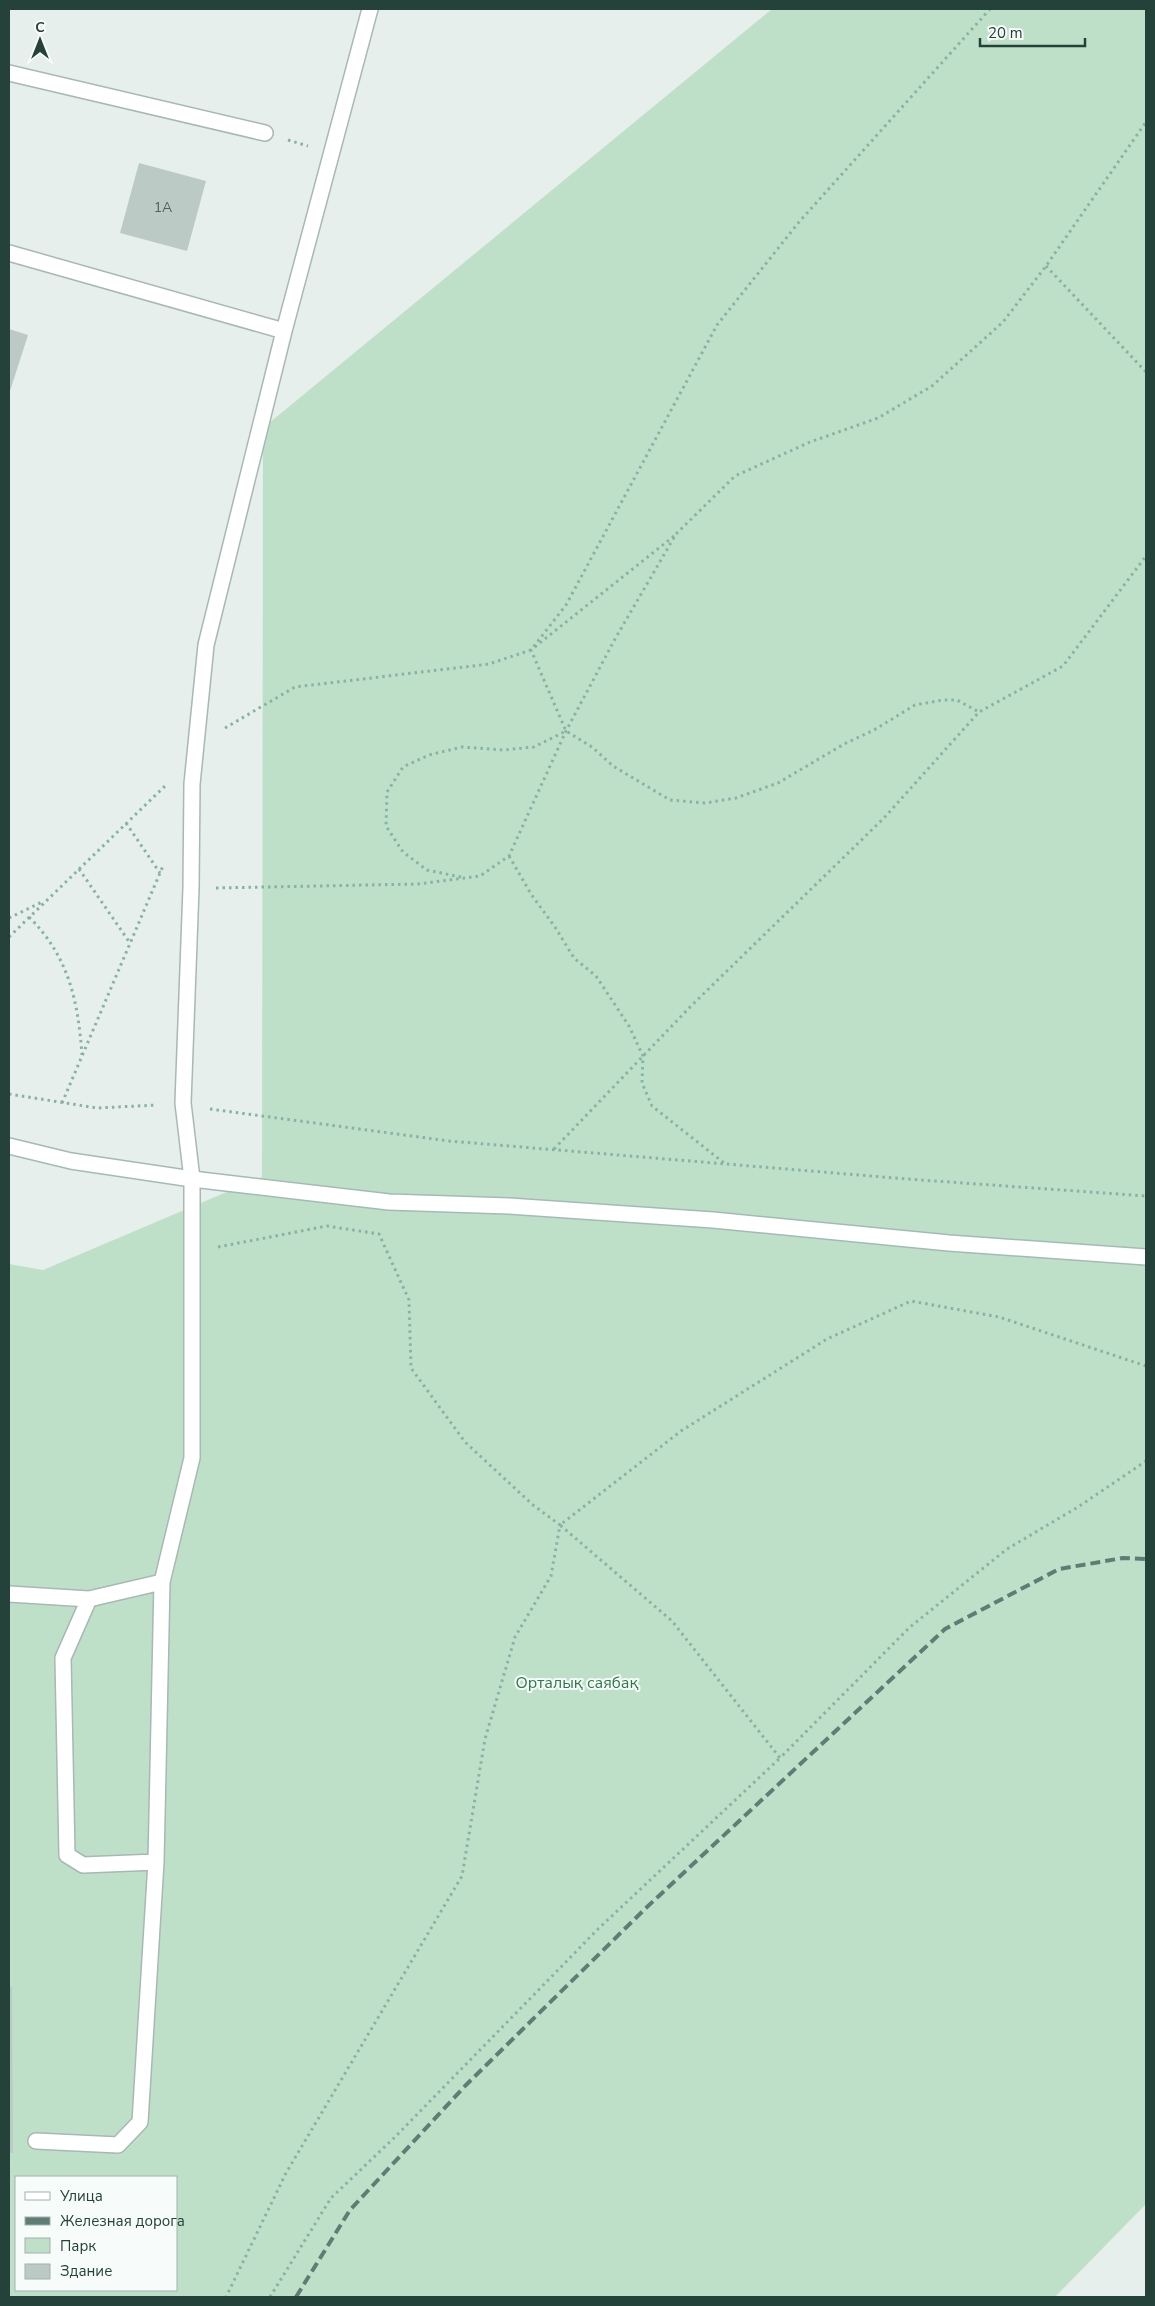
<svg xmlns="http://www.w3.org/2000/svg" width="1155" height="2306" font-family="'Nunito Sans',sans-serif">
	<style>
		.green { fill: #bfe0c8; fill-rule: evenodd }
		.building { fill: #bbcac4 }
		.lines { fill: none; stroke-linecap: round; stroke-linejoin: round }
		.service-casing { stroke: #a8b8b2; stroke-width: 18 }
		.minor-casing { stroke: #a8b8b2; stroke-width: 18 }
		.secondary-casing { stroke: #a4bbb3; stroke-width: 18 }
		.path { stroke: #86b3a5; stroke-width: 3; stroke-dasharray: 2.5 4; stroke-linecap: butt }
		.service { stroke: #fff; stroke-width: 15 }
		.minor { stroke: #fff; stroke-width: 15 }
		.secondary { stroke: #fff; stroke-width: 15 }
		.rail { stroke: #5f7d75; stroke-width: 4; stroke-dasharray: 10 5; stroke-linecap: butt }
		.labels { text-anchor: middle; stroke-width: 4; stroke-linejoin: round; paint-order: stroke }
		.number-label { font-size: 14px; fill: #4a645c }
		.park-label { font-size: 16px; fill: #2d7a4b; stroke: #f7fbf9 }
	</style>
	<rect width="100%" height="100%" fill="#e6efeb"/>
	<path class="green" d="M772,9H1146V2204L1055,2297H9V1264L43,1270L262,1177L263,428ZM16,2177H176V2290H16Z"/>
	<path class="building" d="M139,163L206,181L187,251L120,233Z
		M9,329L28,335L10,391H9Z
		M9,1987H12L13,2153H9Z"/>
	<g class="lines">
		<g class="service-casing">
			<path id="service" d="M9,253L284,331L206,645L192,784L191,888L183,1103L192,1179V1458L162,1582L156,1862L140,2122L118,2145L36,2141
				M284,331L370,9
				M9,1594L89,1599
				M156,1862L83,1865L67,1855L63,1658L89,1599L162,1582"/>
		</g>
		<g class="minor-casing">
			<path id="minor" d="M9,73L265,133"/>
		</g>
		<g class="secondary-casing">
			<path id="secondary" d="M9,1146L71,1161L192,1179L389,1202L509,1206L713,1220L949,1243L1146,1257"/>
		</g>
		<path class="path" d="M288,140L308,146
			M1046,266L1146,372
			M674,536L531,650L566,731L592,747L613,766L670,800L705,803L736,798L778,783L844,744L874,730L915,705L943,700H957L979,712
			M225,728L295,687L489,664L531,650L566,605L717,325L799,222L990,9
			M126,823L160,873
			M509,856L531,894L555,927L574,958L596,976L629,1026L643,1056L642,1083L652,1106L724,1163
			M79,869L130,943
			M461,877L427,870L403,852L386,826L387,792L403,767L429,755L462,747L503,750L534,747L566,731
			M216,888L418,884L480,876L509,856L566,731L615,639L676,534L735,476L810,442L878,418L932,386L1003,322L1046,266L1146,122
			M29,917C69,957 78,1001 82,1055
			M9,918L44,901
			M9,937L166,785
			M9,1094L97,1108L157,1105
			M62,1103L163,866
			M210,1109L449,1141L907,1179L1146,1196
			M554,1149L691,1006L884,818L979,712L1063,666L1146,556
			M218,1247L327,1226L379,1234L409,1300L411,1368L465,1442L533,1505L560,1525L551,1576L515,1637L485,1739L462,1876L286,2173L226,2297
			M1146,1366L999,1317L911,1301L827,1339L681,1431L560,1525L672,1621L780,1758L910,1627L1007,1549L1078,1507L1146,1461
			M270,2297L331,2198L395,2137L598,1929L780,1758"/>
		<use href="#service" class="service"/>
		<use href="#minor" class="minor"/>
		<use href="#secondary" class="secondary"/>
		<path class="rail" d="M296,2297L350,2210L465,2086L647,1907L945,1629L1059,1569L1123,1558L1146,1559"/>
	</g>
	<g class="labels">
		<g class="number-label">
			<text x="163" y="212">1А</text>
		</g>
		<g class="park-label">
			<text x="577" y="1688">Орталық саябақ</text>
		</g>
	</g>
	<rect width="1155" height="2306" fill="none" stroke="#24423a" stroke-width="20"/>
	<rect x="15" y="2176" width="162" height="115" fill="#f7fbf9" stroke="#a3b1ad"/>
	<rect x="25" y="2192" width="25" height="8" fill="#ffffff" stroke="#a3b1ad"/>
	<text x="60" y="2201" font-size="15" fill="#24423a">Улица</text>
	<rect x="25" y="2217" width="25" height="8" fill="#5f7d75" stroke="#a3b1ad"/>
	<text x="60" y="2226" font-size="15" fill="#24423a">Железная дорога</text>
	<rect x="25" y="2238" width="25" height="15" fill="#bfe0c8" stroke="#a3b1ad"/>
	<text x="60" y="2251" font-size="15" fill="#24423a">Парк</text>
	<rect x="25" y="2264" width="25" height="15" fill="#bbcac4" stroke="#a3b1ad"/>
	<text x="60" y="2276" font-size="15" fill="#24423a">Здание</text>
	<g transform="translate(40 40)" stroke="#f7fbf9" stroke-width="4" paint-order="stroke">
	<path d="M0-4L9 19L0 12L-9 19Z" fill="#24423a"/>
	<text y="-8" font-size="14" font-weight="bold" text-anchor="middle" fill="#24423a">С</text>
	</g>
	<path d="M980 38v8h105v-8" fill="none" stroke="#24423a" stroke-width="2.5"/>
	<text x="988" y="38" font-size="15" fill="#24423a" stroke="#f7fbf9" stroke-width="4" paint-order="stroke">20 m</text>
</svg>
